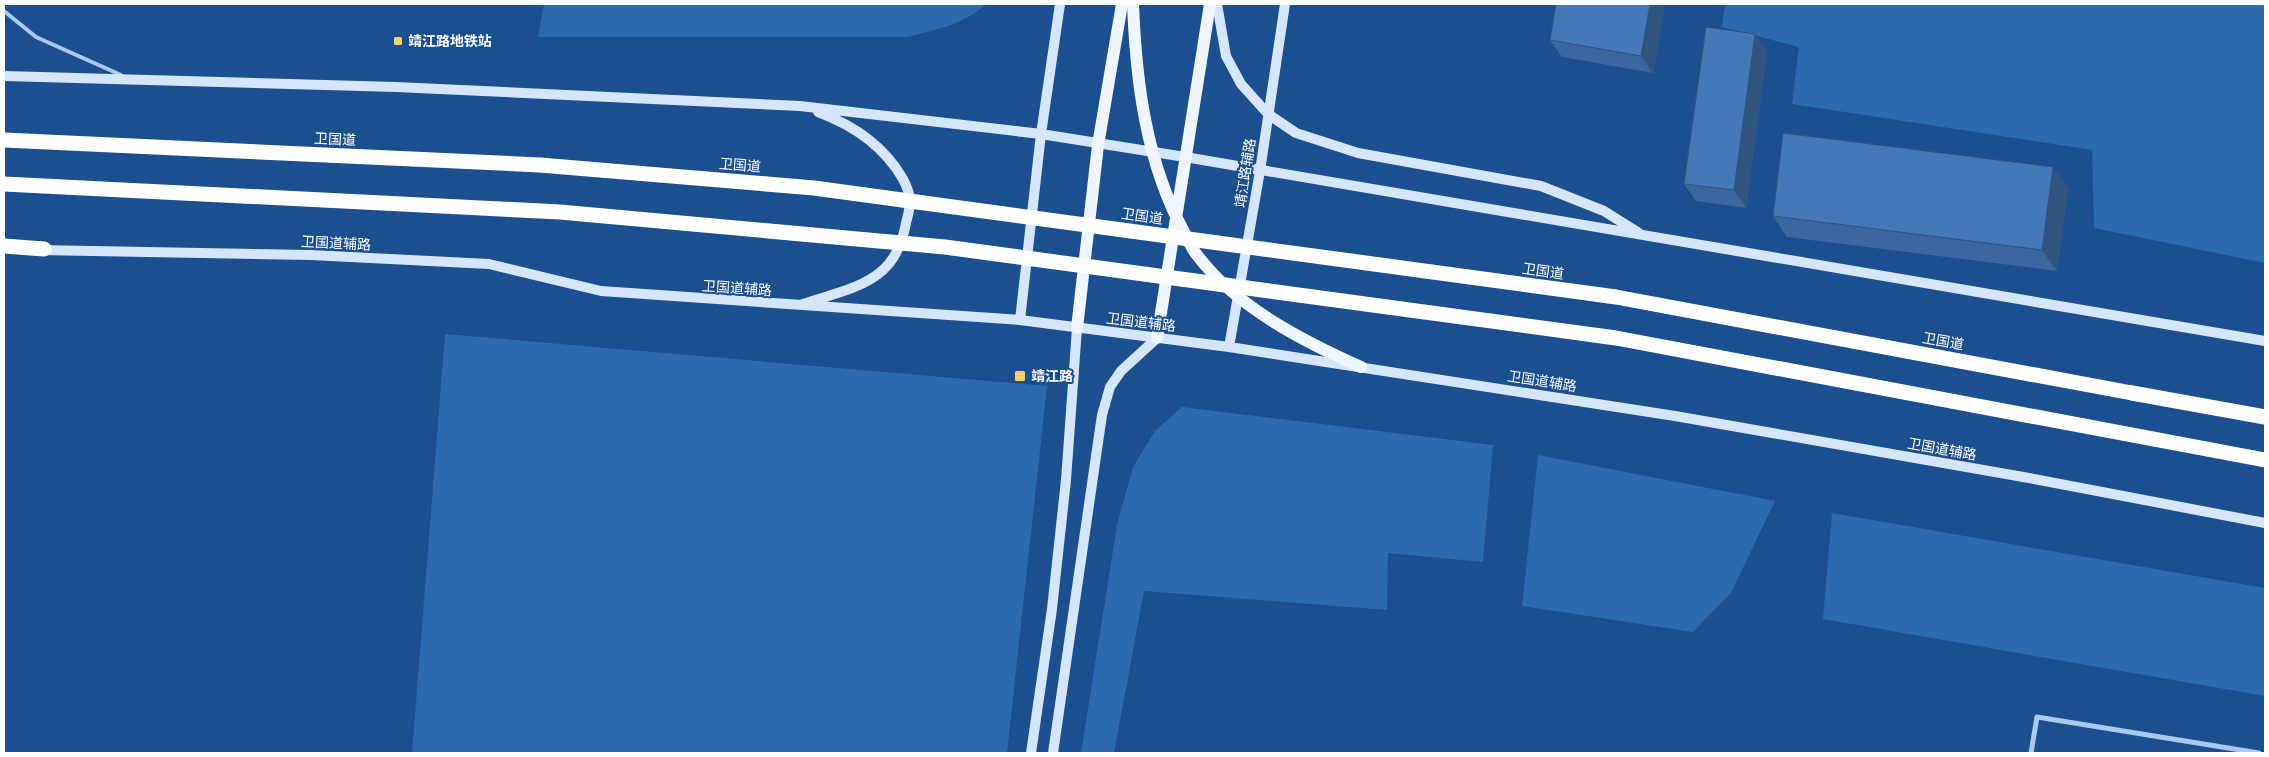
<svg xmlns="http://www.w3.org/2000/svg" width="2269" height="757" font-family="'Public Sans','Noto Sans SC',sans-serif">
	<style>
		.green { fill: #2e69ad }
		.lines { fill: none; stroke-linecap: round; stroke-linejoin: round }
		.lane { stroke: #a9c9ee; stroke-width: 4 }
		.street { stroke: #a9c9ee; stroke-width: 5 }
		.secondary { stroke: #d6e6fa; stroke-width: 10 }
		.primary { stroke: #f0f6ff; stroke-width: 12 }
		.highway { stroke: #fff; stroke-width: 15 }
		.highway-bridge { stroke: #fff; stroke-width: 15 }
		.wall { fill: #3a679d }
		.shaded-wall { fill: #305480 }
		.building { fill: #4478b7; stroke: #305480 }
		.poi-dot { fill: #ffd166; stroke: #1b4f8f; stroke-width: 2 }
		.labels { text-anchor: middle; stroke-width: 4; stroke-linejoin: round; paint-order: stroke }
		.poi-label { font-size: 14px; font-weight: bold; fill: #fff; stroke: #1b4f8f; text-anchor: start }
		.street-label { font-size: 14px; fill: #fff; stroke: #1b4f8f }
	</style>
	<rect width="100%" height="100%" fill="#1b4f8f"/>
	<path class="green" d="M544,4H986C966,24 934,30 907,37H538Z
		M1725,4H2265V263L2094,228L2092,150L1792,104L1799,47L1722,27Z
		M445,334L1047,386L1007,753H412Z
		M1182,407L1493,445L1483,562L1388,553L1387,610L1144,591L1114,753H1081L1117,525L1133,467L1155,431Z
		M1538,455L1775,501L1731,593L1693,632L1522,606Z
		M1832,513L2265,588V696L1823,619Z"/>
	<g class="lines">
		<path class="lane" d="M4,11L36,37L121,75"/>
		<path class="street" d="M2031,753L2037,717L2259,753"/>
		<path class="secondary" d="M1217,4L1226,56L1241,84L1268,114L1296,133L1358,153L1541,186L1604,211L1639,233
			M4,76L396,87L800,106L1041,134L1185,157L2265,341
			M38,250L311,255L489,264L601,291L1020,320L1229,347L1675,416L2029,478L2265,523
			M803,304C829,295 862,289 883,270C896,258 903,240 906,223C908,216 910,208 910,200C910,193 906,185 903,179C884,146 853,125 818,112
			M1020,320L1041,134L1060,4
			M1229,347L1260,171L1285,4
			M1031,753L1052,609L1066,480L1077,328
			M1053,753L1102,415L1110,387L1121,371L1157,338"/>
		<path class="primary" d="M1133,4C1136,82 1146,162 1184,232C1188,239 1191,248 1197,255C1236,307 1303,341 1361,367
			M1077,328L1098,145L1122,4
			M1157,338L1210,4"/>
		<path class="highway" d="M4,246L44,249
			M2132,393L2265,417"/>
		<path class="highway-bridge" d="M4,140L540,165L814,188L1616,297L2132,393
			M4,184L560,212L945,247L1616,338L2265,460"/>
	</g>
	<path class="wall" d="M1556,4H1665L1653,73L1562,57L1550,40Z
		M1767,51L1746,208L1696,201L1684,184Z
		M2068,188L2057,271L1787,237L1773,216Z"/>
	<path class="shaded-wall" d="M1650,4H1665L1653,73L1641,56Z
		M1755,34L1767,51L1746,208L1734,190Z
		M2053,167L2068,188L2057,271L2042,250Z"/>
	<path class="building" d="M1556,4H1650L1641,56L1550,40Z
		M1706,27L1755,34L1734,190L1684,184Z
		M1783,133L2053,167L2042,250L1773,216Z"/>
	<g class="poi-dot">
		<rect x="393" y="36" width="10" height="10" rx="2.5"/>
		<rect x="1014" y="370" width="12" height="12" rx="2.5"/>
	</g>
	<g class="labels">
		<g class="poi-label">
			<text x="408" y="46">靖江路地铁站</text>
			<text x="1031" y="381">靖江路</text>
		</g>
		<g class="street-label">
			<text transform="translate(335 139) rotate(3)" y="5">卫国道</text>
			<text transform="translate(740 165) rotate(5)" y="5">卫国道</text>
			<text transform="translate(1245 173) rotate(-81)" y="5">靖江路辅路</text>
			<text transform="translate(1142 216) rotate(8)" y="5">卫国道</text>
			<text transform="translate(336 243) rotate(3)" y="5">卫国道辅路</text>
			<text transform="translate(1543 271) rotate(8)" y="5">卫国道</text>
			<text transform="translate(737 288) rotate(4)" y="5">卫国道辅路</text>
			<text transform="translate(1141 322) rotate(7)" y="5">卫国道辅路</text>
			<text transform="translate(1943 341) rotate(10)" y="5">卫国道</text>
			<text transform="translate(1542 381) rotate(9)" y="5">卫国道辅路</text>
			<text transform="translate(1942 449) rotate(10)" y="5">卫国道辅路</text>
		</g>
	</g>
	<rect width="2269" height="757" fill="none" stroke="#ffffff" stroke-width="10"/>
</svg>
